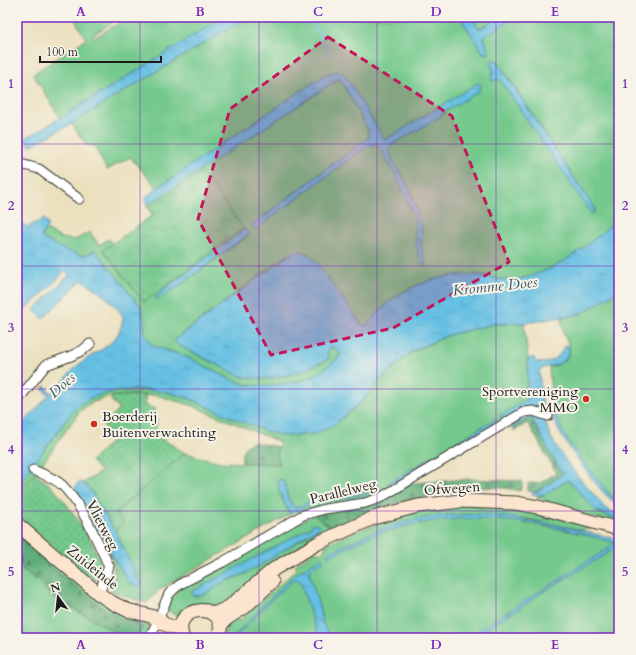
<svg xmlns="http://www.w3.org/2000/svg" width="636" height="655" font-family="Cardo,serif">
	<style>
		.grass { fill: #74c98d; stroke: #487254; fill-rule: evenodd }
		.forest { fill: url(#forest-firs); stroke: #3e644a }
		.park { fill: url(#park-crowns); stroke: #487254 }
		.garden { fill: url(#garden-dots); stroke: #487254 }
		.water { fill: url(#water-ripples); stroke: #416e80 }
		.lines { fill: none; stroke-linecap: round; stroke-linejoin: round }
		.stream { stroke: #66c0e3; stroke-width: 2.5 }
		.street-casing { stroke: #3b3a34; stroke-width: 11 }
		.secondary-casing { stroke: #3b3a34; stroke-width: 15 }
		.street { stroke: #fff; stroke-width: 9 }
		.secondary { stroke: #fce5cf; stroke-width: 13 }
		.marked { fill: #c2185b; fill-opacity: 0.2; stroke: #c2185b; stroke-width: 3; stroke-dasharray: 8 5; stroke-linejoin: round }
		.grid { fill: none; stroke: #7b2cbf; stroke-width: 1; stroke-opacity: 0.55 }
		.poi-dot { fill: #c8321e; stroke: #f7f3e8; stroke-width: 1.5 }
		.labels { text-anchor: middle; stroke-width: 4; stroke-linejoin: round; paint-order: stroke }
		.poi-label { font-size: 14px; fill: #1c1c1c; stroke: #f7f3e8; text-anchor: end }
		.street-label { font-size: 14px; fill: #1c1c1c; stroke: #f7f3e8 }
		.water-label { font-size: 15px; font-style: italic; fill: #365562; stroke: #f7f3e8 }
		.neatline { fill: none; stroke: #7b2cbf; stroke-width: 1.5 }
		.grid-label { font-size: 13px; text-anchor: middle; font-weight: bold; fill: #7b2cbf }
	</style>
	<defs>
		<pattern id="forest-firs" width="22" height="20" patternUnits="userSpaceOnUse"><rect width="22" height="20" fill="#5fad78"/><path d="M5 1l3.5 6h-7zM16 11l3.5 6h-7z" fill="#4e8c62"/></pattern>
		<pattern id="park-crowns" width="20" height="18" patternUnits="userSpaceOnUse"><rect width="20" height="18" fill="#74c98d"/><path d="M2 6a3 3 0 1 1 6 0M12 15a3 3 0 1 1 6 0" fill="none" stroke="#64ac79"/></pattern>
		<pattern id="garden-dots" width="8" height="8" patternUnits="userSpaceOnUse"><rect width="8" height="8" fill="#74c98d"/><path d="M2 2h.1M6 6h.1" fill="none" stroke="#64ac79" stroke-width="1.8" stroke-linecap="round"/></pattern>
		<pattern id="water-ripples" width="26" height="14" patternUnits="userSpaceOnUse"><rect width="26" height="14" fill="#66c0e3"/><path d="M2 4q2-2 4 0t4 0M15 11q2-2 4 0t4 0" fill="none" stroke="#58a4c2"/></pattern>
	</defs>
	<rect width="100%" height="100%" fill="#f7f3e8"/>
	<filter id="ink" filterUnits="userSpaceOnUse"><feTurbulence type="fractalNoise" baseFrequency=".025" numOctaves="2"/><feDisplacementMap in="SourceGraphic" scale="8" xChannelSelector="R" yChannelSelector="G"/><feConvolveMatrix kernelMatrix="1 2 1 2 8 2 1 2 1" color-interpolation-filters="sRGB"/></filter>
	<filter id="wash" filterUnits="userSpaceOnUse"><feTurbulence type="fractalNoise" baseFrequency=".012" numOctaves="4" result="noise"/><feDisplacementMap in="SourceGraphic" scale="16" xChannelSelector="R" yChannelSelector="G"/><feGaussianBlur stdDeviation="0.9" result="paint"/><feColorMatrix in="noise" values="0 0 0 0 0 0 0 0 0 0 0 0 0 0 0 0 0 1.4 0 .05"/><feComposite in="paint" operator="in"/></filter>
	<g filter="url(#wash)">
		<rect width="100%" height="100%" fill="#ece1bf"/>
		<path class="grass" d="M73,17H121L93,35L94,38L129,17H224L60,118L33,74L86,39Z
			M248,17H460L483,53L489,54L484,36L516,17H619V217C591,244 559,270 520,279C506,283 492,276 478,275C446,273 416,282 390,301C381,308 374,317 367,325H362L307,253L287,255L179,336L178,345L240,376C274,384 299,372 329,359L327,352L329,349L333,347L341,354L339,357L317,375L300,381L267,386L247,385L230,379L209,368L173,352L153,346L144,333V321L141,307L95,250L89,254L82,256L60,248L41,237L45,229L61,238L75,240L90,232L99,245L109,239L113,245L153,215L147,207V204L157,199L340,78L368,130L369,137L253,224L255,229L366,147L384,140L345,75L341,71L326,74L157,188L130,157L107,170L94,146L86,145L72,124L116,96ZM497,60L595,209L593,214L499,79L492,81L494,73L491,63ZM478,84L481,85L438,118L390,146L385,140ZM245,230L249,235L176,288L156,298L162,291Z
			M471,17H500L478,29Z
			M619,291V503C614,500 612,496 608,492C583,470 564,442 552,411L554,404L551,395L549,367C560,366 571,358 569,346C568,342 565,338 564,334C563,329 562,323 561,318L580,314Z
			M524,323L528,359L527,400L500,416L502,420L498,422L495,419L387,484L394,485L379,496L299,514L288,499L284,483L282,499L290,514L160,589L147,603L113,592C111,582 116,573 113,563C113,559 110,555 108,551L117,562L142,582L137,576L115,531L123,524L116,512L185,453L220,462L280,464L276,452L280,442L190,405L156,395H127L107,397L89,404L79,412L35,474L17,493V485L33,465L72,412L80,404L91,398L106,393L122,390H149L168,392L190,399L240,421L294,436L313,434L331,427L362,402L381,379L412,352L449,335L493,324Z
			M567,481L571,483L596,511L619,520V524C597,518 554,509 537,496L543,495Z
			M460,504L526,510L593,528L582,530L522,518L523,523C556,527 588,535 619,544V638H331L322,622L320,609L300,581L319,638H223L226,628L235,617L239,621L297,569L295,565L315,551L321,553L324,551L326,544L341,537L405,513Z
			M314,515L332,528L315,537L292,551L225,606L179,615C173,615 169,613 167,606L179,588L299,522ZM311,527L320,528L244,574L224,582L207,593L191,594L193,591L242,566Z
			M17,531L28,543L35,544L107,606L132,619L147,624L149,629L146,638H126L125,637L138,635L143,627L117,617L100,606L58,573L28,543L17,535Z
			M22,568L27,574L41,582L50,595L122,636L120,638H26L17,622V574Z"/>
		<path class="forest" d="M530,418H532L538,431L563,474L537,492L528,491V483H540L556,473L528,423L513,431L512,428Z
			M253,442L278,447L277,452L280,464L242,463C241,452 243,446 253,442Z
			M470,479L522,481V487L520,491C494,484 468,489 443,494C405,500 367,509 332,528L314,515L412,483Z
			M17,535L28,543L58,573L100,606L117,617L143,627L138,635L122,636L49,595L41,582L27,574L22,568L17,555Z"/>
		<path class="park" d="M202,172L243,228L144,302L103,250L153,215L149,208Z"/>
		<path class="garden" d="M146,395L144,405L156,409L154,417L157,419L156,428L159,437L185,453L116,512L123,524L115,531L88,487L83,483L101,472L91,461L114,439L103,425L119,409L110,399L116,396Z
			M35,474C40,478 47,482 52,487C68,503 104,554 103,576L98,581L89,578L17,516V493Z"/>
		<path class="water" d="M224,17H248L116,96L72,124L30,146L25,138L60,118Z
			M460,17H471L479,29L500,17H516L484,36L489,54L483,53Z
			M492,59L496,60L595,209L592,214L499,79L492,81L491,77L494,73L491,63Z
			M341,71L345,75L385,140L478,83L481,85L479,91L443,113L438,118L390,146L388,148L394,163L401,173L410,190L422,226L421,245L426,266L421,263L416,247L415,220L397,177L377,144L366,147L255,230L252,225L369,137L368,130L340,78L157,199L147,204L144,199L157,188L326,74Z
			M619,217V291L580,314L526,323L493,324L449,335L412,351L381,379L362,402L331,427L313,434L286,436L271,433L240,421L190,399L168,392L137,389L106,393L91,398L80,404L72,412L33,465L17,485V430L49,395L42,389L45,386L51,393C61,387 66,376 75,368C93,350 121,348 123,316C112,301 98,290 82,280L43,319L34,310L69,275L65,271L46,291L17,316V220L27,227L44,219L48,225L41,237C47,242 77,256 84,255C88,255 92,252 95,250L141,307L144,321V333L153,346L189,358L230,379L247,385L267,386L300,381L317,375L339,357L341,354L333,347L329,349L327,352L329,359C299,372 274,384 240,376L178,345L175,342L176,339L293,252C303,250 309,254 316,261L362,325H367C374,317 381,308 390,301C415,282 446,273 478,275C492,276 506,283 520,279C559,270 591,244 619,217Z
			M245,229L249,234L176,288L157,299L156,297L162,291Z
			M569,345C569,367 556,363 541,369L539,372L543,407L542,418L545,420C551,450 586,484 605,508L609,511L619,514V520L596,511L571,483L568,481C554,485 547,499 532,494L533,492H537L563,474L550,453L532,418H530L512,428L510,426L523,418L532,415L535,409L531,406L528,407L502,420L500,416L527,400L528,359L534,357L536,362C549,365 560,358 564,346Z
			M554,411L564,435L581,459L614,500L619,502V505C605,501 570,449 561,435C557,428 554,420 551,412Z
			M496,419L498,422L394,485L389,486L387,484Z
			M280,479L284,481L288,499L295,508L316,499L355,495L368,492L380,486L381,488L364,495L334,500L317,501L290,514L279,491L278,480Z
			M80,482L83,483L88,487L115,531L137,576L142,582L140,586L133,585L127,580L74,491L77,484Z
			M486,514C531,520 575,528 619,540V546L541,593L526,604L471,638H466L612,546L615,543C535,519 450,506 370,537C356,543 342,549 329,557L327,554C362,535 397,521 437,516C453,514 470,515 486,514Z
			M312,524H318L320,527C294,542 270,561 244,574C237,577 230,579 224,582C216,586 201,601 191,594L193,591L302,532L311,527Z
			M322,557L324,560L311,569L309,573L320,609L322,622L331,638H319L300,581L295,579L271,600L235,638H233C253,616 273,594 296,574C304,568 314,563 322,557Z"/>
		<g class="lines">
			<path class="stream" d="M310,17L331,56"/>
		</g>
	</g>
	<g filter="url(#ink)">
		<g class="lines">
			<g class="street-casing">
				<path id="street" d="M17,163L39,169L79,199
					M17,401L46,365L71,356L83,350L90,344
					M33,470C43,474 55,478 63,486C84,508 96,539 109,566L99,594
					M17,562V561
					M150,638L169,594L174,589L182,583L223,562L303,515L325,509L365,503L380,498L524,412L533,411L548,416"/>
			</g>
			<g class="secondary-casing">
				<path id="secondary" d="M17,524L99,594L113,603L127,610L158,618L164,624L181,630
					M214,614L229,607L274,569L318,543L373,518L418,506L461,501L516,503L538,507L619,529
					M220,626L226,619L245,607L272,582
					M183,638C168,602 234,601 218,638"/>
			</g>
			<use href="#street" class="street"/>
			<use href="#secondary" class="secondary"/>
		</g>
	</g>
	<path class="marked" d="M328,37L452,116L509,262L393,328L271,355L198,219L230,109Z"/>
	<path class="grid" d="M140,17V638M259,17V638M377,17V638M496,17V638M17,144H619M17,266H619M17,389H619M17,511H619"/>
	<g class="poi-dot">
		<circle cx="586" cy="399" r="4"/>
		<circle cx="94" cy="424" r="4"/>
	</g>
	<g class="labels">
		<g class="poi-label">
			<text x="578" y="396">Sportvereniging<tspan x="578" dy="16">MMO</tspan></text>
			<text x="102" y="421" text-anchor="start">Boerderij<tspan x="102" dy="16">Buitenverwachting</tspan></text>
		</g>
		<g class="street-label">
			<text transform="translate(452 488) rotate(-4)" y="5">Ofwegen</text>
			<text transform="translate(343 491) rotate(-14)" y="5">Parallelweg</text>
			<text transform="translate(103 525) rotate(62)" y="5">Vlietweg</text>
			<text transform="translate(93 567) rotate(39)" y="5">Zuideinde</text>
		</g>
		<g class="water-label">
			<text transform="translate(495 286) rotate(-6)" y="5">Kromme Does</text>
			<text transform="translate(62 385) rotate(-41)" y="5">Does</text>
		</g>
	</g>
	<rect width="636" height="655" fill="none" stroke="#f7f3e8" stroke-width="44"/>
	<g transform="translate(58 597) rotate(345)" stroke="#f7f3e8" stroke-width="3" paint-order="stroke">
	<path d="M0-3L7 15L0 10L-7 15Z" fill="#1c1c1c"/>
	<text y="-6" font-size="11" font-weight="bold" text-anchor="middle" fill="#1c1c1c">N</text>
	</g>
	<path d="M40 56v6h121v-6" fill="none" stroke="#1c1c1c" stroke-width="2"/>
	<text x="46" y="56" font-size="12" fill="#1c1c1c" stroke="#f7f3e8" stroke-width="3" paint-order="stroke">100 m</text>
	<rect x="22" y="22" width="592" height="611" class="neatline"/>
	<g class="grid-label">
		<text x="81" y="16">A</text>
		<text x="200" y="16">B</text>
		<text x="318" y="16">C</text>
		<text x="436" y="16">D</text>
		<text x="555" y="16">E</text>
		<text x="11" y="88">1</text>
		<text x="625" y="88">1</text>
		<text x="11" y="210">2</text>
		<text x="625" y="210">2</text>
		<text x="11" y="332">3</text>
		<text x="625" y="332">3</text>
		<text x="11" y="454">4</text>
		<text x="625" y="454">4</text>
		<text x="11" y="576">5</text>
		<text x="625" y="576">5</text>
		<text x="81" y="649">A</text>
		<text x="200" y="649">B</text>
		<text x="318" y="649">C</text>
		<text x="436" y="649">D</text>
		<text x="555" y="649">E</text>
	</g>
</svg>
